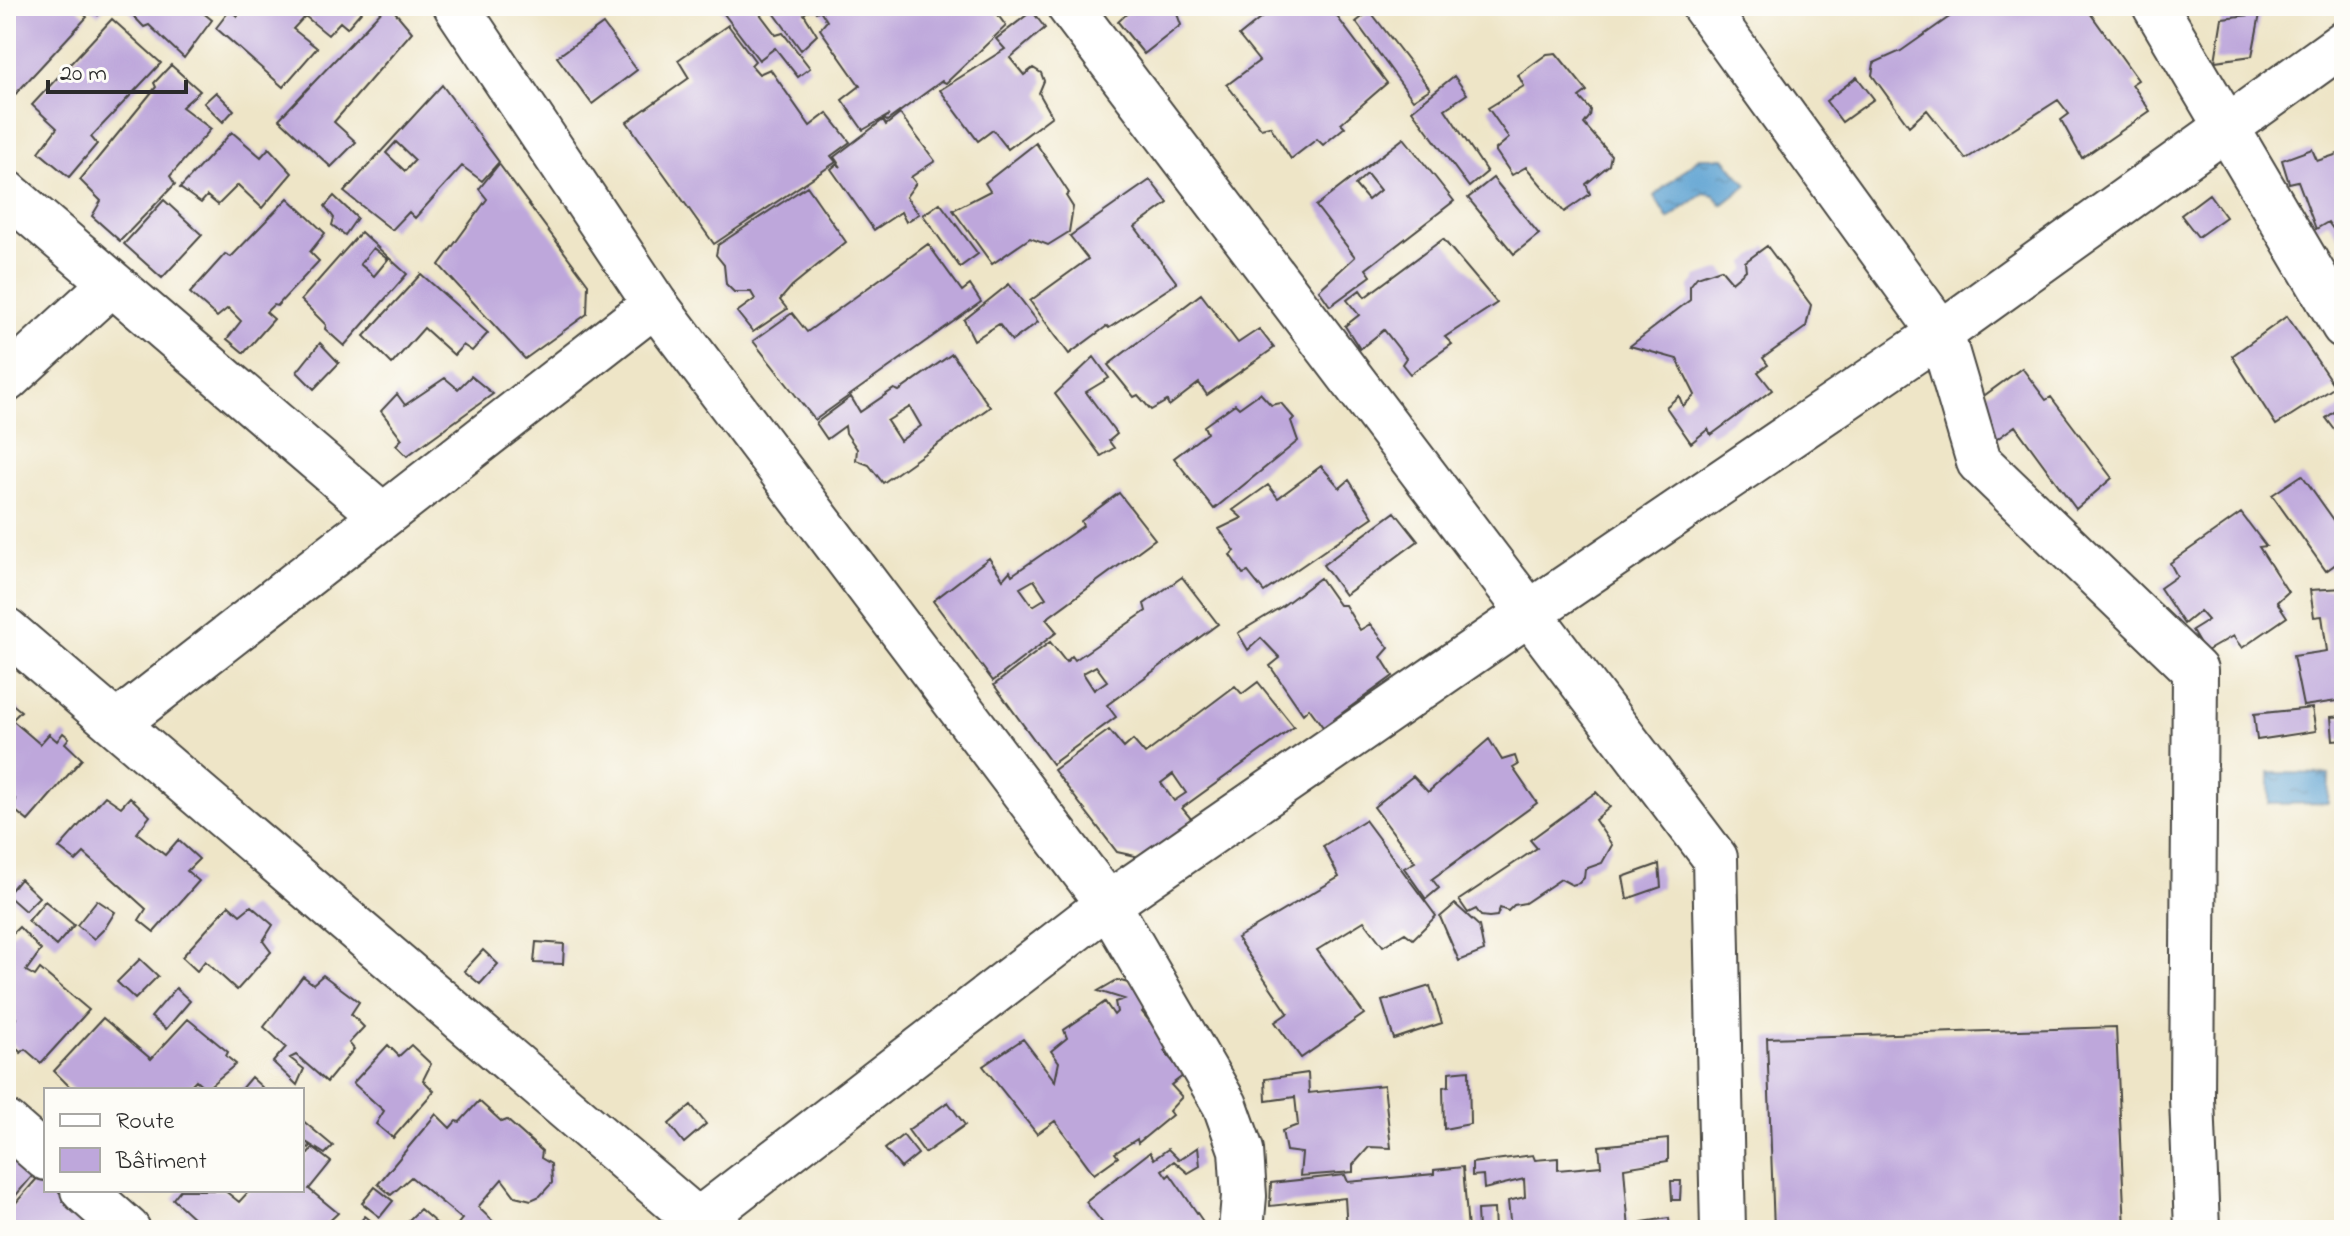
<svg xmlns="http://www.w3.org/2000/svg" width="2350" height="1236" font-family="'Indie Flower',sans-serif">
	<style>
		.water { fill: url(#water-ripples); stroke: #44667e; stroke-width: 2 }
		.building { fill: #bea7db; fill-rule: evenodd }
		.lines { fill: none; stroke-linecap: round; stroke-linejoin: round }
		.minor-casing { stroke: #484742; stroke-width: 48 }
		.minor { stroke: #fff; stroke-width: 44 }
	</style>
	<defs>
		<pattern id="water-ripples" width="26" height="14" patternUnits="userSpaceOnUse" patternTransform="scale(2)"><rect width="26" height="14" fill="#5ca1d1"/><path d="M2 4q2-2 4 0t4 0M15 11q2-2 4 0t4 0" fill="none" stroke="#4c83aa"/></pattern>
	</defs>
	<rect width="100%" height="100%" fill="#fdfcf7"/>
	<filter id="ink" filterUnits="userSpaceOnUse"><feTurbulence type="fractalNoise" baseFrequency=".0125" numOctaves="2"/><feDisplacementMap in="SourceGraphic" scale="16" xChannelSelector="R" yChannelSelector="G"/><feConvolveMatrix kernelMatrix="1 2 1 2 8 2 1 2 1" color-interpolation-filters="sRGB"/></filter>
	<filter id="wash" filterUnits="userSpaceOnUse"><feTurbulence type="fractalNoise" baseFrequency=".006" numOctaves="4" result="noise"/><feDisplacementMap in="SourceGraphic" scale="32" xChannelSelector="R" yChannelSelector="G"/><feGaussianBlur stdDeviation="1.8" result="paint"/><feColorMatrix in="noise" values="0 0 0 0 0 0 0 0 0 0 0 0 0 0 0 0 0 1.4 0 .05"/><feComposite in="paint" operator="in"/></filter>
	<g filter="url(#wash)">
		<rect width="100%" height="100%" fill="#eee5c7"/>
		<path class="water" d="M1699,158H1724L1747,185L1722,205L1714,195L1704,193L1668,219L1654,196Z
			M2269,773L2329,774L2328,803L2269,804Z"/>
		<g id="blocks">
			<path class="building" d="M21,6H75L87,17L10,100L6,96V10L15,14Z
				M87,6H106L98,15Z
				M124,6H208L202,12L212,20L184,58L149,25L144,27Z
				M246,6H366L347,28L340,22L328,35L305,16L293,29L317,48L283,87L216,28L230,10L237,16Z
				M386,6H390L412,32L334,122L356,142L331,167L279,119Z
				M718,6H754L776,35L783,33L810,68L798,77L775,48L759,60Z
				M769,6H808L810,9L804,14L817,35L801,50Z
				M811,6H991L1006,26L946,83L942,81L887,121L884,119L889,115L863,130L842,100L860,86L820,29L827,21L820,10L816,12Z
				M1135,6H1182L1176,11L1181,25L1144,54L1118,22Z
				M1276,6H1329L1387,83L1341,123L1345,127L1323,145L1317,139L1291,159L1270,126L1261,128L1227,85L1259,61L1239,36Z
				M1965,6H2085L2138,80L2132,84L2150,111L2082,158L2061,120L2069,114L2058,100L1966,159L1927,110L1909,126L1872,75L1874,63L1901,51Z
				M1032,11L1045,28L1010,58L1024,75L1033,68L1041,73L1044,81L1039,93L1052,116L1008,149L993,130L978,141L940,90L1005,49L996,39Z
				M1370,11L1430,89L1413,100L1356,22Z
				M2260,14L2252,56L2215,61L2222,18Z
				M112,19L161,63L91,137L97,144L69,177L39,152L57,128L32,105Z
				M603,24L637,70L592,104L557,57Z
				M728,25L755,61L751,65L759,74L770,69L810,126L827,113L850,142L831,156L836,162L714,244L627,122L689,78L678,60Z
				M1556,53L1587,91L1579,97L1591,110L1590,116L1584,124L1611,155L1609,165L1586,184L1590,194L1564,212L1526,167L1512,175L1495,150L1509,138L1488,108L1524,86L1518,75L1547,54Z
				M171,65L200,91L182,107L211,129L170,176L175,184L120,241L92,216L101,201L80,180L156,87L154,83Z
				M1454,76L1467,94L1445,109L1487,172L1469,187L1412,110Z
				M1857,77L1874,99L1842,122L1826,101Z
				M442,85L499,162L482,181L462,166L415,218L409,212L392,230L344,192ZM396,142L415,160L405,171L386,153Z
				M216,92L234,110L223,122L204,103Z
				M900,114L935,161L911,177L916,183L906,197L919,214L906,222L901,212L874,230L831,169L837,164L841,167L834,157L883,120L886,125Z
				M232,132L261,157L269,148L292,173L262,208L238,185L218,205L207,196L201,203L180,188Z
				M1404,138L1454,201L1366,269L1371,276L1330,306L1319,290L1355,257L1316,206ZM1367,174L1380,190L1368,200L1355,185Z
				M1036,143L1069,193L1066,196L1073,207L1069,232L1048,245L1030,238L992,264L953,210L990,191L985,183Z
				M2312,149L2317,161L2344,152V244L2328,222L2316,229L2298,181L2289,183L2282,160Z
				M499,164L588,284L587,314L525,359L439,265L487,199L479,189Z
				M1493,178L1539,234L1514,254L1468,198Z
				M1150,180L1168,203L1135,227L1177,283L1109,328L1107,326L1069,354L1030,301L1088,259L1070,236Z
				M807,186L846,242L792,286L780,300L787,309L753,332L737,312L755,299L751,292H734L726,284L724,265L716,255L718,245Z
				M2209,194L2226,217L2198,237L2181,215Z
				M334,196L357,218L345,235L332,225L334,218L325,206Z
				M288,198L325,233L310,252L319,261L277,306L273,305L266,312L274,319L244,353L227,339L241,321L228,308L217,317L190,293L225,254L231,257Z
				M164,200L202,235L162,278L124,244Z
				M940,203L978,254L960,267L923,215Z
				M361,232L388,257L387,259L373,248L360,264L374,276L389,258L407,274L344,346L325,329L326,325L301,300Z
				M1443,239L1497,303L1445,337L1452,344L1410,374L1402,364L1406,358L1384,330L1360,349L1345,326L1359,315L1347,300L1360,290L1365,297Z
				M928,244L962,291L970,285L981,302L815,420L753,341L792,313L807,332Z
				M1767,246L1811,305L1806,327L1763,358L1768,365L1758,372L1772,390L1711,435L1708,429L1691,443L1666,407L1679,396L1683,406L1695,395L1677,359L1630,346L1690,300V286L1697,277L1721,269L1732,282L1746,270L1745,262Z
				M421,274L488,333L472,351L463,345L454,355L424,328L392,364L364,336Z
				M1009,284L1038,322L1012,341L999,324L974,340L964,320Z
				M1201,294L1238,343L1259,329L1274,348L1207,395L1199,383L1169,406L1167,401L1151,410L1138,395L1134,397L1108,365Z
				M2287,316L2335,387L2276,425L2232,356Z
				M320,343L339,363L314,389L297,372Z
				M952,354L990,407L883,483L869,465L856,460L857,449L846,433L845,426L827,439L816,423L851,397L860,412L894,389L899,391ZM910,407L921,426L900,441L887,421Z
				M1094,357L1109,378L1086,392L1117,434L1109,441L1114,448L1101,456L1055,394Z
				M2022,368L2046,400L2051,397L2112,478L2076,509L2015,426L1993,442L1966,409Z
				M471,376L493,394L407,456L396,445L402,439L381,411L397,394L405,405L445,378L458,389Z
				M1260,393L1271,405L1281,403L1294,418L1291,421L1298,441L1214,509L1174,458L1207,433L1204,426L1235,404L1239,408Z
				M2344,405V442L2326,418Z
				M1321,466L1340,488L1349,480L1373,517L1264,592L1248,572L1243,574L1230,555L1235,551L1219,529L1242,518L1233,510L1268,485L1278,498Z
				M2302,475L2344,534V558L2326,571L2272,495Z
				M1119,493L1155,539L1046,619L1057,632L993,681L933,601L989,558L1003,579L1010,571L1012,575L1083,526L1081,521ZM1034,580L1046,598L1033,606L1020,588Z
				M1395,512L1418,541L1345,595L1323,565Z
				M2241,513L2266,546L2259,547L2288,592L2277,602L2287,617L2242,648L2233,636L2205,652L2192,630L2208,620L2200,611L2184,624L2160,588L2177,576L2170,563Z
				M1182,577L1218,624L1107,705L1116,717L1052,764L994,685L1050,642L1066,662L1072,656L1075,660L1146,611L1144,604ZM1096,666L1107,681L1094,690L1083,673Z
				M1320,578L1339,605H1345L1360,630L1370,624L1389,648L1381,657L1393,676L1323,727L1309,708L1303,714L1270,666L1280,658L1261,638L1248,650L1238,633L1281,607Z
				M2344,588V700L2303,706L2293,656L2327,651L2322,616L2314,617L2310,590Z
				M1258,682L1294,727L1182,808L1193,821L1144,858L1117,852L1054,770L1109,730L1124,748L1133,740L1145,754L1235,686L1242,694ZM1173,774L1186,793L1174,801L1161,783Z
				M6,699L21,711L12,720L40,744L49,734L57,741L63,733L69,738L65,743L82,759L28,821L12,808L16,800L6,790Z
				M2312,708L2316,731L2257,740L2254,714Z
				M2344,716V739L2333,740L2331,717Z
				M1489,739L1502,760L1515,756L1518,765L1513,768L1537,803L1432,879L1439,888L1426,899L1404,868L1415,862L1374,807L1413,776L1428,792Z
				M1596,792L1610,807L1595,820L1612,845L1602,863L1585,869L1584,878L1579,883L1572,885L1561,879L1525,903L1514,905L1508,911L1500,908L1497,916L1489,917L1481,916L1476,909L1468,913L1459,900L1537,848L1530,840Z
				M105,796L121,807L130,797L150,816L137,833L165,855L178,840L199,859L187,871L199,881L154,932L139,920L146,909L84,853L76,861L59,848Z
				M1365,820L1436,916L1413,939L1405,933L1383,946L1364,921L1317,950L1364,1014L1301,1058L1275,1022L1288,1013L1237,938L1339,877L1323,846Z
				M1659,864L1661,887L1627,899L1623,877Z
				M20,879L39,897L25,911L7,895Z
				M97,900L115,912L105,928L94,939L77,925Z
				M45,901L74,925L56,946L28,921Z
				M1455,904L1479,926L1484,951L1459,961L1440,917Z
				M229,905L240,915L251,906L273,925L263,941L271,952L237,990L205,961L197,971L182,957Z
				M19,927L41,950L26,971L35,976L40,969L89,1010L41,1063L25,1049L21,1053L6,1037L16,1018L6,1011V940Z
				M536,942L564,944L563,964L534,963Z
				M483,950L498,964L480,984L464,971Z
				M140,959L158,976L135,999L117,982Z
				M323,975L359,1002L351,1014L364,1027L349,1043L354,1049L327,1082L296,1055L290,1058L304,1069L297,1085L273,1062L286,1047L264,1027L303,976L313,984Z
				M1117,980L1139,986L1145,1008L1142,1012L1169,1046L1164,1051L1184,1075L1171,1085L1182,1097L1169,1111L1172,1115L1138,1143L1137,1139L1115,1153L1118,1157L1094,1174L1055,1121L1037,1134L983,1066L1023,1039L1055,1081L1059,1062L1051,1051L1067,1038L1064,1030L1105,1002L1114,1015L1117,1012L1115,1002L1124,999L1098,991Z
				M1430,986L1442,1023L1394,1039L1382,1001Z
				M176,988L190,1001L166,1029L151,1017Z
				M103,1018L151,1059L188,1019L228,1052L226,1056L236,1064L206,1089L196,1080L186,1090H107L105,1087L103,1090H73L54,1071Z
				M2116,1027L2125,1230H1774L1767,1038Z
				M388,1045L399,1056L411,1045L431,1064L423,1080L434,1091L393,1138L376,1124L384,1111L353,1083Z
				M1469,1070L1470,1124L1444,1129L1443,1087L1449,1086V1072Z
				M1308,1073L1309,1093L1384,1085L1391,1148L1369,1147L1353,1165V1172L1300,1176L1302,1153L1286,1151L1282,1131L1298,1125L1295,1097L1266,1101L1265,1079Z
				M251,1077L265,1090H240Z
				M479,1101L502,1122L507,1120L542,1151L541,1158L551,1164L552,1183L540,1196L531,1200L515,1196L502,1179L478,1207L502,1230H453L462,1219L411,1177L391,1195L378,1184L436,1114L450,1128L456,1121L460,1122Z
				M948,1102L965,1125L925,1153L908,1130Z
				M691,1105L706,1124L684,1143L669,1124Z
				M302,1120L333,1146L325,1154L306,1142L311,1146L309,1148L302,1143Z
				M903,1135L918,1154L901,1168L885,1149Z
				M1668,1139V1161L1624,1168L1629,1230H1511L1508,1201L1525,1197L1524,1179L1484,1189L1483,1175L1472,1176V1163L1533,1155L1535,1160L1558,1158V1170L1601,1166L1599,1146Z
				M1198,1147L1200,1166L1188,1173L1174,1161L1162,1170L1167,1177L1170,1174L1202,1220L1203,1230H1182L1177,1223L1168,1230H1108L1086,1202L1150,1152L1154,1159L1168,1149L1179,1160Z
				M313,1148L331,1162L309,1189L338,1213L320,1230H252L247,1226L244,1230H207L173,1199L180,1190H224L239,1202L250,1190H302V1161Z
				M6,1151L34,1174L6,1207Z
				M1463,1167L1468,1230H1347L1345,1198L1270,1206L1271,1183L1345,1175L1348,1182L1434,1174V1170Z
				M40,1175L46,1180V1190H57L101,1230H6V1214Z
				M1671,1181H1681L1680,1200H1672Z
				M375,1187L393,1201L380,1217L362,1203Z
				M420,1209L444,1230H415L406,1223Z
				M1494,1209L1495,1230H1478L1477,1210Z
				M365,1216L383,1230H353Z
				M1669,1218L1670,1230H1643L1642,1222Z"/>
		</g>
	</g>
	<g filter="url(#ink)">
		<use href="#blocks" fill-opacity="0" stroke="#484742" stroke-width="2"/>
		<g class="lines">
			<g class="minor-casing">
				<path id="minor" d="M456,6L655,304L1108,904L1225,1105L1241,1150L1244,1196L1241,1230
					M1069,6L1715,858L1723,1230
					M1704,6L1941,333L1979,462L2195,670L2192,1098L2197,1230
					M2155,6L2344,326
					M6,192L382,515
					M6,380L112,283
					M6,630L698,1221
					M116,724L655,304
					M6,1123L46,1158
					M83,1190L128,1230
					M686,1230L1108,904L1529,613L1941,333L2344,43"/>
			</g>
			<use href="#minor" class="minor"/>
		</g>
	</g>
	<rect width="2350" height="1236" fill="none" stroke="#fdfcf7" stroke-width="32"/>
	<rect x="44" y="1088" width="260" height="104" fill="#fdfcf7" stroke="#a9a8a5" stroke-width="2"/>
	<rect x="60" y="1114" width="40" height="12" fill="#ffffff" stroke="#a9a8a5" stroke-width="2"/>
	<text x="116" y="1128" font-size="24" fill="#2b2b2b">Route</text>
	<rect x="60" y="1148" width="40" height="24" fill="#bea7db" stroke="#a9a8a5" stroke-width="2"/>
	<text x="116" y="1168" font-size="24" fill="#2b2b2b">Bâtiment</text>
	<path d="M48 80v12h138v-12" fill="none" stroke="#2b2b2b" stroke-width="4"/>
	<text x="60" y="80" font-size="24" fill="#2b2b2b" stroke="#fdfcf7" stroke-width="6" paint-order="stroke">20 m</text>
</svg>
